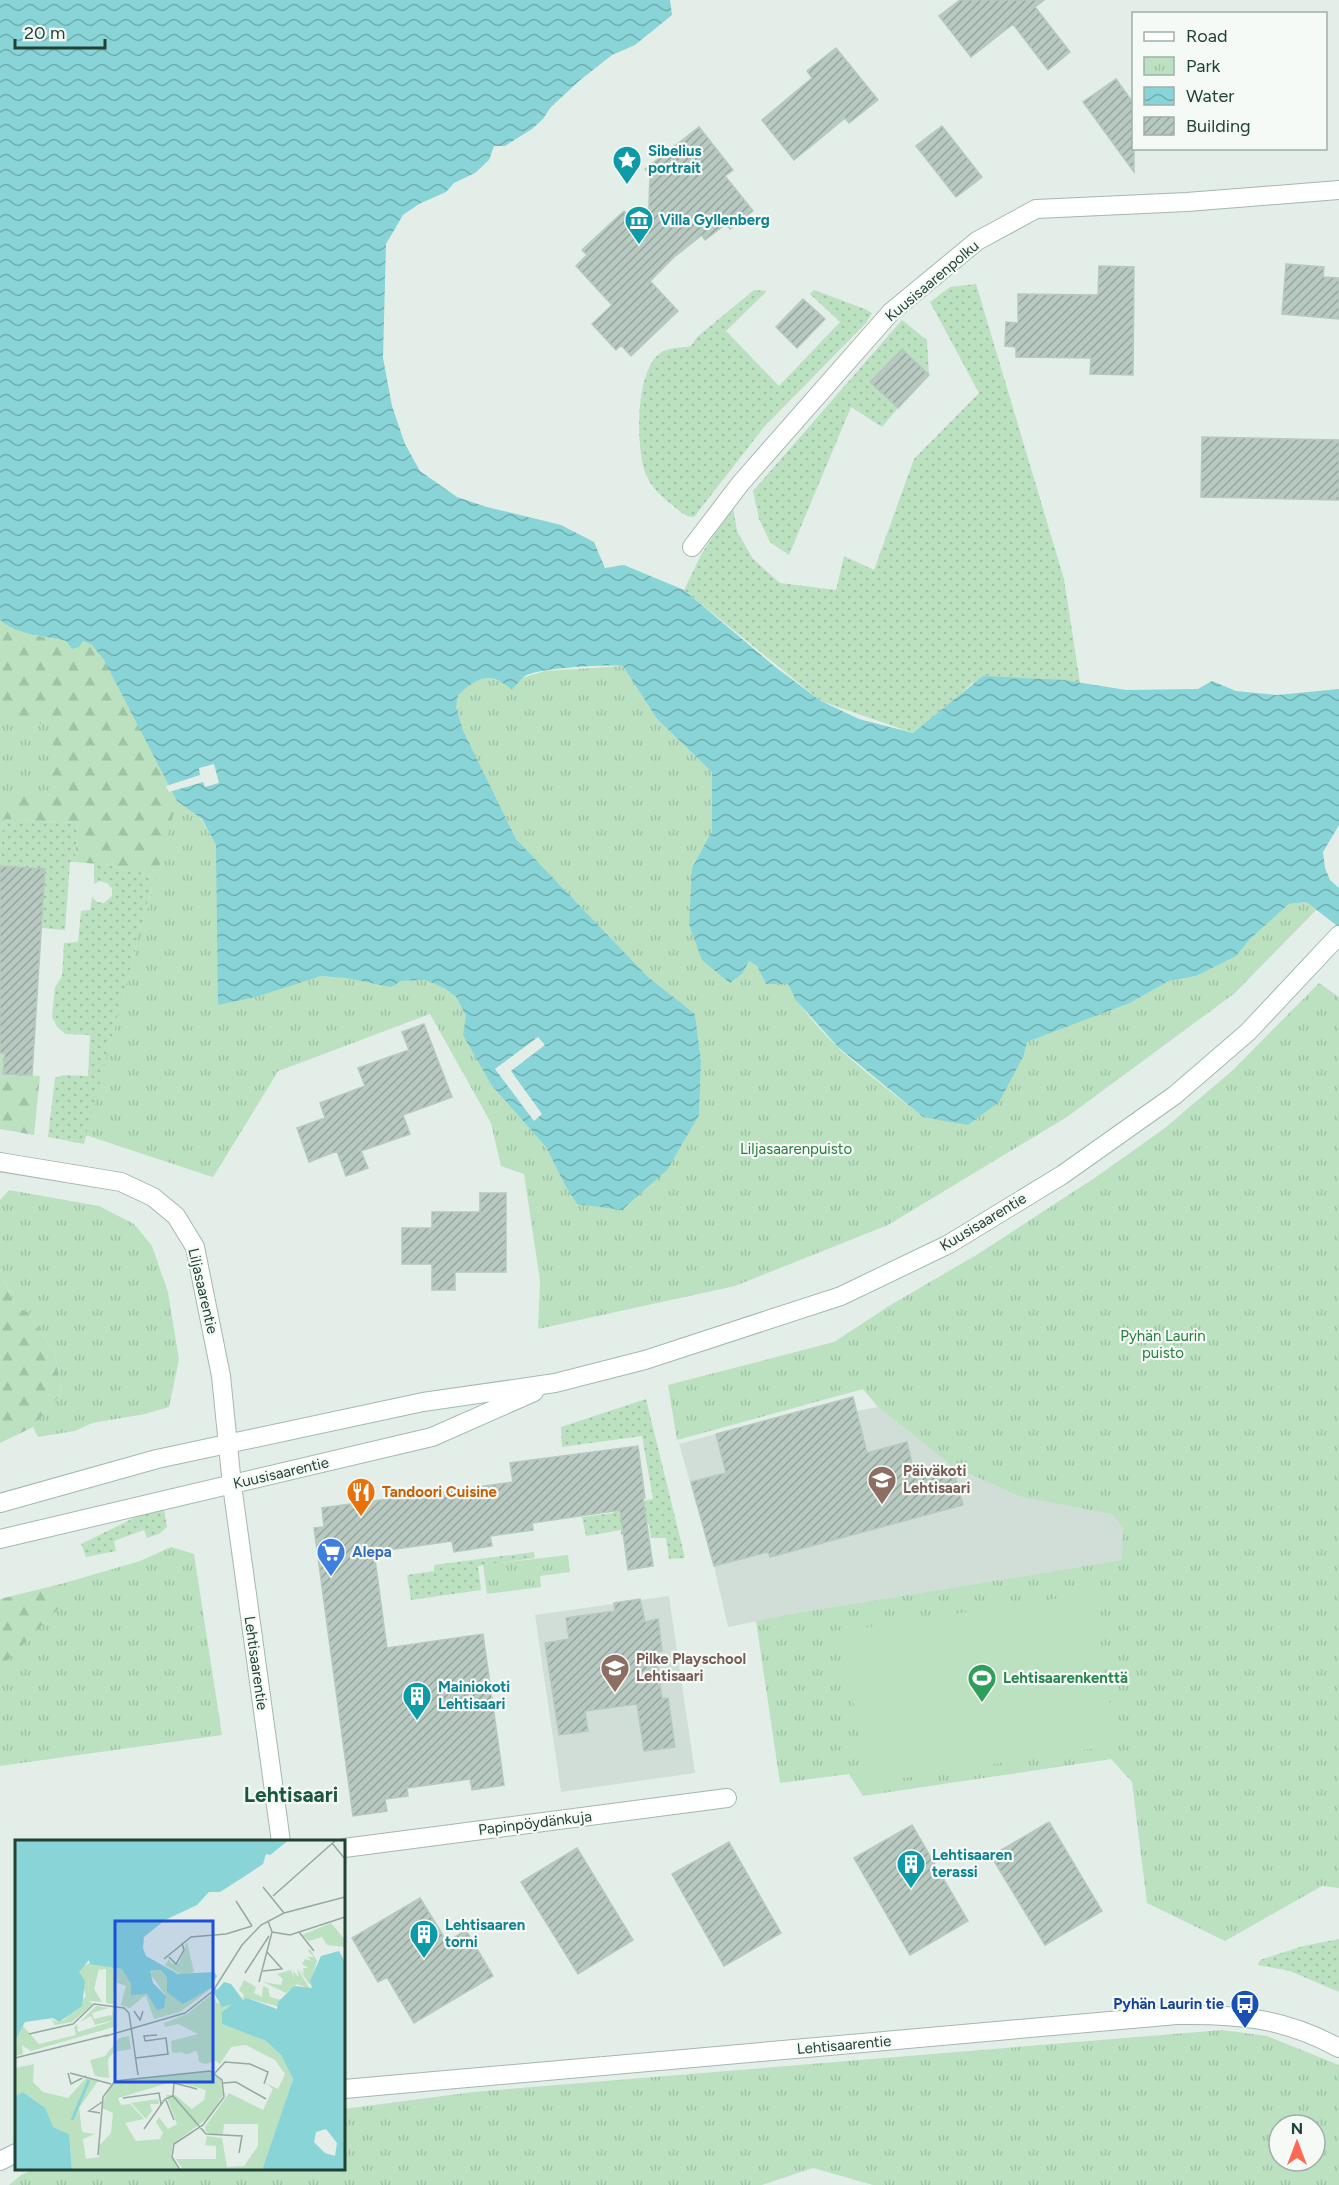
<svg xmlns="http://www.w3.org/2000/svg" width="1339" height="2185" font-family="Figtree,sans-serif">
	<style>
		.built { fill: #d1ded7 }
		.grass { fill: url(#grass-dots) }
		.forest { fill: url(#forest-firs) }
		.park { fill: url(#park-tufts); fill-rule: evenodd }
		.pitch { fill: #bbe1c1 }
		.water { fill: url(#water-waves) }
		.pier { fill: #e3eee8 }
		.building { fill: url(#building-hatch); stroke: #b5c9be; stroke-width: 1.5 }
		.lines { fill: none; stroke-linecap: round; stroke-linejoin: round }
		.minor-casing { stroke: #a5b7af; stroke-width: 20 }
		.tertiary-casing { stroke: #a5b7af; stroke-width: 20 }
		.secondary-casing { stroke: #a1bbaf; stroke-width: 20 }
		.minor { stroke: #fff; stroke-width: 18 }
		.tertiary { stroke: #fff; stroke-width: 18 }
		.secondary { stroke: #fff; stroke-width: 18 }
		.labels { text-anchor: middle; stroke-width: 4.5; stroke-linejoin: round; paint-order: stroke }
		.culture-label { font-size: 15px; font-weight: bold; fill: #0d838f; stroke: #f5faf7; text-anchor: start }
		.street-label { font-size: 15px; fill: #214235; stroke: #f5faf7 }
		.park-label { font-size: 15px; fill: #287c3e; stroke: #f5faf7 }
		.education-label { font-size: 15px; font-weight: bold; fill: #785e54; stroke: #f5faf7; text-anchor: start }
		.food-label { font-size: 15px; font-weight: bold; fill: #c56008; stroke: #f5faf7; text-anchor: start }
		.shop-label { font-size: 15px; font-weight: bold; fill: #366cbe; stroke: #f5faf7; text-anchor: start }
		.leisure-label { font-size: 15px; font-weight: bold; fill: #27864d; stroke: #f5faf7; text-anchor: start }
		.transit-label { font-size: 15px; font-weight: bold; fill: #164399; stroke: #f5faf7; text-anchor: end }
		.district-label { font-size: 21px; font-weight: bold; fill: #1b5640; stroke: #f5faf7 }
		.inset-river { fill: none; stroke: #88d4d7; stroke-width: 3 }
		.inset-road { fill: none; stroke: #95a9a0; stroke-width: 1.5 }
		.view { fill: #1d4ed8; fill-opacity: 0.15; stroke: #1d4ed8; stroke-width: 3 }
		.inset-edge { fill: none; stroke: #214235; stroke-width: 3 }
	</style>
	<defs>
		<pattern id="grass-dots" width="8" height="8" patternUnits="userSpaceOnUse" patternTransform="scale(1.5)"><rect width="8" height="8" fill="#bbe1c1"/><path d="M2 2h.1M6 6h.1" fill="none" stroke="#a0c2a6" stroke-width="1.8" stroke-linecap="round"/></pattern>
		<pattern id="forest-firs" width="22" height="20" patternUnits="userSpaceOnUse" patternTransform="scale(1.5)"><rect width="22" height="20" fill="#bbe1c1"/><path d="M5 1l3.5 6h-7zM16 11l3.5 6h-7z" fill="#a0c2a6"/></pattern>
		<pattern id="park-tufts" width="24" height="20" patternUnits="userSpaceOnUse" patternTransform="scale(1.5)"><rect width="24" height="20" fill="#bbe1c1"/><path d="M3 7l-1-3M5 7V3M7 7l1-3M15 17l-1-3M17 17v-4M19 17l1-3" fill="none" stroke="#a0c2a6"/></pattern>
		<pattern id="water-waves" width="16" height="10" patternUnits="userSpaceOnUse" patternTransform="scale(1.5)"><rect width="16" height="10" fill="#88d4d7"/><path d="M0 5q4-4 8 0t8 0" fill="none" stroke="#6faeaf"/></pattern>
		<pattern id="building-hatch" width="6" height="6" patternUnits="userSpaceOnUse" patternTransform="scale(1.5)"><rect width="6" height="6" fill="#b8c9c1"/><path d="M-1 1l2-2M0 6l6-6M5 7l2-2" fill="none" stroke="#95a59e"/></pattern>
	</defs>
	<rect width="100%" height="100%" fill="#e3eee8"/>
	<path class="built" d="M853,1397L856,1411L878,1407L952,1466L1021,1497L1113,1514L1123,1528V1560L802,1612L728,1627L714,1566L679,1444Z
		M669,1596L695,1773L561,1792L535,1615Z"/>
	<path class="grass" d="M976,284L1064,579L1080,683L1064,680L972,683L951,704L913,733L821,701L684,590L702,553L733,507L737,531L753,559L780,583L836,590L844,556L874,570L914,459L979,393L930,302L950,287Z
		M754,290L767,291L726,331L779,386L840,322L810,294L814,290L865,309L872,313L866,323L764,427L694,517C684,517 679,510 671,504C661,496 653,489 647,477C635,452 634,364 664,351C671,347 683,348 691,346L697,337Z
		M902,320L927,340L929,375L902,349L871,381L898,408L882,427L851,407L789,555L770,542L759,519L753,491Z
		M3,819L78,823L75,862H70L65,930L42,928L45,869L0,866Z
		M94,863L110,865L154,879L84,1144L48,1137L55,1078L64,1075L88,1076L90,1035L66,1034L58,1028L52,1017L55,987L62,976L64,943L78,942L81,911L90,910L92,897L97,902L104,903L112,896V889L107,883L100,881L94,884Z
		M646,1399L685,1558L669,1559L666,1538H651L649,1524L637,1526V1531L621,1535V1530L586,1536L582,1517L613,1513V1506L653,1499L642,1436L562,1447L561,1427Z
		M164,1509L167,1527L159,1534L147,1538L144,1530L114,1541L116,1551L86,1557L81,1544L138,1516Z
		M534,1552L535,1558L478,1566L481,1590L411,1600L407,1575L434,1571V1565Z
		M1339,1939V1992L1290,1971L1258,1965L1260,1960L1303,1946Z"/>
	<path class="forest" d="M0,620C14,632 50,639 69,641C77,641 84,640 92,645C96,648 100,655 104,660L216,845L363,1039L278,1071L213,1177L86,1135L154,879L110,865L75,862L78,823L3,819L0,872Z
		M0,1053H5L3,1074L40,1076L34,1135L0,1129Z
		M0,1269L15,1307L28,1312L55,1354L62,1393L33,1427L0,1443Z
		M61,1584L66,1602L0,1668V1599Z"/>
	<path class="park" d="M623,666L657,719L712,772V831L692,868L743,973L749,961L757,966L766,984H788C817,1040 875,1078 923,1117L1024,1055L1027,1042L1130,1003L1169,981L1196,976L1235,956L1250,939L1289,904L1306,902L1316,910L1235,993L1067,1117L888,1225L735,1286L538,1329L540,1281L524,1174L501,1166L491,1123L430,1014L278,1071L213,1177L86,1135L177,801L201,819L216,845L218,1005L259,996L321,976L401,981L425,980L444,988L456,997L466,1016L492,1086L546,1147L565,1185L699,1115L701,1061L695,1014L647,976L516,839L463,730L456,707L457,695L472,681L487,677L505,683L545,671Z
		M0,721L54,724L50,796L0,793Z
		M1319,983L1339,997V1888L1322,1886L1225,1941L1147,1903L1132,1782L1111,1759L863,1796L849,1774L780,1783L756,1621L802,1612L1122,1560L1123,1528L1112,1514L1021,1497L952,1466L878,1407L863,1389L677,1440L668,1385L834,1342L889,1306L978,1254L1096,1177L1165,1128L1233,1070Z
		M9,1190L99,1206L134,1224L152,1246L168,1292L179,1360L169,1407L145,1414L92,1423L75,1431L38,1437L33,1427L62,1393L55,1354L28,1312L15,1307L0,1269V1200Z
		M171,1547L194,1554L222,1735L0,1766V1668L65,1602L61,1584L140,1561Z
		M568,1555L570,1572L540,1576L541,1587L487,1594L483,1565Z
		M1222,2030L1267,2036L1339,2065V2185H873L813,2168L762,2185H9L21,2175L34,2169L344,2168V2109L473,2092ZM1279,2125H1315V2161H1279Z"/>
	<path class="pitch" d="M1093,1593L1116,1745L866,1784L842,1631Z"/>
	<path class="water" d="M0,0H670L672,15L635,45L612,55L579,81L550,108L543,119L532,129L505,146H494L489,160L475,173L454,183L446,192L419,204L403,215L386,244L383,358L392,406L405,444L420,471L457,497L487,507L561,525L594,542L605,568L624,565L684,590L774,666L821,701L859,719L913,733L983,676L1064,680L1126,690L1198,689L1212,681L1236,691L1277,695L1339,689V825L1323,852L1325,868L1330,880L1339,888V927L1306,902L1289,904L1250,939L1236,956L1196,976L1169,981L1130,1003L1027,1042L1024,1055L999,1102L968,1125L923,1117L838,1047L796,1000L788,984H766L757,966L749,961L743,973L730,983L702,960L689,924L692,868L712,831V772L657,719L623,666C607,664 537,668 525,676C520,679 516,686 512,690C490,670 477,677 458,695L456,707L463,730L516,839L647,976L695,1014L701,1061L699,1115L667,1170L622,1210L577,1204L565,1185L546,1147L492,1086L463,1035L466,1016L456,997L444,988L425,980L401,981L391,987L346,978L321,976L259,996L218,1005L216,845L202,819L177,801L104,660L92,645L83,641L79,647L72,649L66,641C46,636 17,635 0,620Z"/>
	<path class="pier" d="M214,764L219,783L205,787L203,782L169,792L166,786L200,775L199,768Z
		M538,1037L545,1045L511,1071L542,1114L534,1121L495,1069Z"/>
	<path class="building" d="M960,0H1044L1035,7L1070,52L1048,70L1013,24L971,57L939,16Z
		M836,48L878,100L849,123L845,118L794,160L762,120L812,78L807,71Z
		M1116,79L1134,104V172L1083,102Z
		M942,126L982,177L956,197L916,146Z
		M699,127L733,170L725,176L753,211L730,229L726,224L705,240L702,235L674,257L650,281L678,311L631,356L621,345L616,350L592,324L612,305L576,266L587,255L582,250L624,211L648,235L650,175L645,169Z
		M1286,264L1324,267L1323,277L1339,278V319L1282,314Z
		M1099,266L1134,267L1133,375L1090,374L1091,358L1016,357V347L1005,346L1006,322L1018,323V294L1098,295Z
		M803,299L825,319L797,348L776,327Z
		M902,349L929,375L898,408L870,382Z
		M1202,437L1339,440V500L1201,497Z
		M0,866L45,869L32,1075L3,1074L5,1053H0Z
		M424,1024L452,1097L403,1115L410,1134L361,1151L368,1168L346,1176L337,1151L309,1162L297,1128L325,1118L320,1103L365,1086L358,1068L409,1050L402,1032Z
		M480,1193H506V1272H455V1290H432V1264H402V1228H432V1212H480Z
		M853,1397L867,1453L907,1442L915,1476L952,1466L963,1505L770,1557L768,1552L714,1566L691,1482L726,1473L716,1434Z
		M638,1446L645,1498H643L653,1566L628,1570L620,1510L532,1523L533,1530L490,1536L492,1546L454,1552L452,1541L374,1552L387,1648L483,1634L504,1785L472,1790L470,1779L407,1788L408,1796L385,1799L387,1811L353,1816L314,1528L324,1527L322,1508L513,1482L510,1463Z
		M640,1599L645,1622L658,1619L662,1651L656,1652L662,1699L668,1698L675,1747L644,1751L637,1704L585,1711L588,1731L559,1735L545,1643L569,1639L566,1618L615,1611L614,1603Z
		M1049,1822L1102,1911L1045,1945L991,1856Z
		M912,1825L968,1921L910,1955L854,1858Z
		M729,1842L781,1933L724,1966L672,1874Z
		M577,1848L633,1940L578,1974L521,1882Z
		M420,1898L447,1942L466,1930L493,1976L414,2023L387,1977L378,1982L352,1938Z"/>
	<g class="lines">
		<g class="minor-casing">
			<path id="minor" d="M692,547L740,484L891,312L977,241L1036,209L1187,202L1339,190
				M0,1162L121,1182L153,1197L176,1216L195,1247L221,1376L232,1485
				M344,1848L727,1798
				M0,2161L16,2153"/>
		</g>
		<g class="tertiary-casing">
			<path id="tertiary" d="M232,1485L281,1842
				M344,2089L1177,2015C1238,2014 1284,2018 1339,2048"/>
		</g>
		<g class="secondary-casing">
			<path id="secondary" d="M0,1503L157,1459L423,1402L555,1383L645,1360L841,1296L949,1244L1062,1175L1175,1095L1248,1032L1339,935
				M0,1539L432,1437L534,1392"/>
		</g>
		<use href="#minor" class="minor"/>
		<use href="#tertiary" class="tertiary"/>
		<use href="#secondary" class="secondary"/>
	</g>
	<defs>
		<g id="sight-pin" transform="scale(1.5)"><path d="M0 17L-7.5 6A9.5 9.5 0 1 1 7.5 6Z" fill="#0f9aa8" stroke="#f5faf7"/><path d="M0-6L1.8-2.2L6-1.7L2.9 1.2L3.7 5.4L0 3.3L-3.7 5.4L-2.9 1.2L-6-1.7L-1.8-2.2Z" fill="#fff"/></g>
		<g id="museum-pin" transform="scale(1.5)"><path d="M0 17L-7.5 6A9.5 9.5 0 1 1 7.5 6Z" fill="#0f9aa8" stroke="#f5faf7"/><path d="M0-6L6-3V-2H-6V-3ZM-5-1h2V3h-2ZM-1-1h2V3h-2ZM3-1h2V3H3ZM-6 4H6V6H-6Z" fill="#fff"/></g>
		<g id="school-pin" transform="scale(1.5)"><path d="M0 17L-7.5 6A9.5 9.5 0 1 1 7.5 6Z" fill="#8d6e63" stroke="#f5faf7"/><path d="M0-5L7-2L0 1L-7-2ZM-4 1L0 2.5L4 1V4Q0 6-4 4Z" fill="#fff"/></g>
		<g id="restaurant-pin" transform="scale(1.5)"><path d="M0 17L-7.5 6A9.5 9.5 0 1 1 7.5 6Z" fill="#e8710a" stroke="#f5faf7"/><path d="M-5-6h1v4h1v-4h1v4h1v-4h1v5L-1.5 .5V6h-2V.5L-5-1ZM5-6V6H3V1.5H1.5Q1.5-4 5-6Z" fill="#fff"/></g>
		<g id="supermarket-pin" transform="scale(1.5)"><path d="M0 17L-7.5 6A9.5 9.5 0 1 1 7.5 6Z" fill="#3f7fe0" stroke="#f5faf7"/><path d="M-6-5.5h2.5l.6 2H6L4.5 2H-2.5L-4.4-4H-6ZM-1.5 3.2a1.3 1.3 0 1 0 .1 0ZM3 3.2a1.3 1.3 0 1 0 .1 0Z" fill="#fff"/></g>
		<g id="stadium-pin" transform="scale(1.5)"><path d="M0 17L-7.5 6A9.5 9.5 0 1 1 7.5 6Z" fill="#2e9e5b" stroke="#f5faf7"/><path d="M0-5a6.5 5 0 1 0 0 10a6.5 5 0 1 0 0-10ZM-3.5-1.8h7v3.6h-7Z" fill="#fff"/></g>
		<g id="building-pin" transform="scale(1.5)"><path d="M0 17L-7.5 6A9.5 9.5 0 1 1 7.5 6Z" fill="#0f9aa8" stroke="#f5faf7"/><path d="M-4-6H4V6H1V3H-1V6H-4ZM-2.5-4.3h1.7v1.8h-1.7ZM.8-4.3h1.7v1.8H.8ZM-2.5-1h1.7V.8h-1.7ZM.8-1h1.7V.8H.8Z" fill="#fff"/></g>
		<g id="bus-pin" transform="scale(1.5)"><path d="M0 17L-7.5 6A9.5 9.5 0 1 1 7.5 6Z" fill="#1a4fb4" stroke="#f5faf7"/><path d="M-5-6H5V4H4V6H2V4H-2V6H-4V4H-5ZM-3.5-4V0h7V-4ZM-3.5 1.2v1.5H-2V1.2ZM2 1.2v1.5H3.5V1.2Z" fill="#fff"/></g>
	</defs>
	<g fill-rule="evenodd">
		<use href="#sight-pin" x="627" y="160"/>
		<use href="#museum-pin" x="639" y="220"/>
		<use href="#school-pin" x="882" y="1480"/>
		<use href="#restaurant-pin" x="361" y="1492"/>
		<use href="#supermarket-pin" x="331" y="1552"/>
		<use href="#school-pin" x="615" y="1668"/>
		<use href="#stadium-pin" x="982" y="1678"/>
		<use href="#building-pin" x="417" y="1696"/>
		<use href="#building-pin" x="911" y="1864"/>
		<use href="#building-pin" x="424" y="1934"/>
		<use href="#bus-pin" x="1245" y="2004"/>
	</g>
	<g class="labels">
		<g class="culture-label">
			<text x="648" y="156">Sibelius<tspan x="648" dy="17">portrait</tspan></text>
			<text x="660" y="225">Villa Gyllenberg</text>
			<text x="438" y="1692">Mainiokoti<tspan x="438" dy="17">Lehtisaari</tspan></text>
			<text x="932" y="1860">Lehtisaaren<tspan x="932" dy="17">terassi</tspan></text>
			<text x="445" y="1930">Lehtisaaren<tspan x="445" dy="17">torni</tspan></text>
		</g>
		<g class="street-label">
			<text transform="translate(932 281) rotate(-40)" y="5">Kuusisaarenpolku</text>
			<text transform="translate(983 1222) rotate(-31)" y="5">Kuusisaarentie</text>
			<text transform="translate(203 1291) rotate(77)" y="5">Liljasaarentie</text>
			<text transform="translate(281 1473) rotate(-13)" y="5">Kuusisaarentie</text>
			<text transform="translate(256 1663) rotate(82)" y="5">Lehtisaarentie</text>
			<text transform="translate(535 1823) rotate(-7)" y="5">Papinpöydänkuja</text>
			<text transform="translate(844 2045) rotate(-5)" y="5">Lehtisaarentie</text>
		</g>
		<g class="park-label">
			<text x="796" y="1154">Liljasaarenpuisto</text>
			<text x="1163" y="1341">Pyhän Laurin<tspan x="1163" dy="17">puisto</tspan></text>
		</g>
		<g class="education-label">
			<text x="903" y="1476">Päiväkoti<tspan x="903" dy="17">Lehtisaari</tspan></text>
			<text x="636" y="1664">Pilke Playschool<tspan x="636" dy="17">Lehtisaari</tspan></text>
		</g>
		<g class="food-label">
			<text x="382" y="1497">Tandoori Cuisine</text>
		</g>
		<g class="shop-label">
			<text x="352" y="1557">Alepa</text>
		</g>
		<g class="leisure-label">
			<text x="1003" y="1683">Lehtisaarenkenttä</text>
		</g>
		<g class="transit-label">
			<text x="1224" y="2009">Pyhän Laurin tie</text>
		</g>
		<g class="district-label">
			<text x="291" y="1802">Lehtisaari</text>
		</g>
	</g>
	<g transform="translate(15 1840)">
		<rect width="330" height="330" fill="#e3eee8"/>
		<path d="M172,102L179,132L167,135L150,125L154,119L157,124L164,123ZM295,109L302,121L295,145L284,129L289,134L288,128H293L287,124L290,119L297,121L292,117H299L293,111ZM282,128L295,149L282,144L271,153L248,142L266,145L268,139L262,134L276,130L279,139L278,131L284,137ZM84,129L79,149L87,162L73,161L74,131ZM229,140L241,147L239,153L247,157L248,146L253,148L255,157L266,160L265,167L232,158L227,160L229,155L224,150ZM81,166L94,168L77,173L79,179L96,175L98,180L80,185L76,176L65,182Z" fill="#bbe1c1"/>
		<path d="M316,83L330,100V107L312,105L307,97L294,101L287,95ZM75,123L107,129L127,158L115,168L106,165L111,146L100,142L98,157L102,165L91,163V129L74,131L73,161L78,164L57,182L40,185L36,179L42,182L49,180L71,156L64,132L65,127ZM97,168L102,186L16,211L7,205L8,214L0,216V201L8,186L24,204L61,195L59,187L62,184L63,192L92,183L97,180ZM143,259L144,264H135L137,271L131,279L116,263Z" fill="#bbe1c1"/>
		<path d="M146,130L152,138V152L156,154L175,158L197,148L165,172L139,179L131,156L120,160L115,168L106,165L113,140L123,153L133,155L140,166L151,156L134,132ZM197,154L202,163L217,164L207,172V184L251,201L266,215L278,239L247,330H168L161,319H201V306L190,305L192,296L207,298L212,327L229,326L243,306V284H209L208,294L199,295L191,292L190,287L214,253L248,270L258,249L251,243L263,249L270,234L260,220L231,205L216,207L205,224L201,221L190,224L184,222L182,211L157,213L156,201L183,194L163,184L150,187L149,183L172,174ZM114,196L116,209L99,212L93,219L94,238L80,236L75,220L90,216L104,198ZM19,224L18,242L28,252L53,258L71,238L83,241L64,268L67,292L80,294L68,299L71,319L84,317L83,307L96,293L98,273L87,268L88,262L95,247L105,240L193,231L206,240L208,255L194,277L158,304L156,315L163,330H57L54,294L38,287L27,266L8,252L0,256V228ZM160,241L191,250L189,260L177,269L160,255H151L162,284L153,289L144,277L141,282L148,293L145,299L121,301L110,283L129,279L115,264L106,265L103,258Z" fill="#bbe1c1" fill-rule="evenodd"/>
		<path d="M164 206a8 8 0 1 1 16 0a8 8 0 1 1-16 0Z" fill="#bbe1c1"/>
		<path d="M0,0H274L255,15L251,14L248,24L230,36L205,52H194L182,65L150,80L129,97L128,108L131,116L163,134L199,132L202,136L197,145L202,150L209,142L216,144L228,160L232,158L262,169L263,162L279,146L297,148L295,141L306,116L324,111L329,120L330,108V330H247L278,239L266,215L251,201L207,184V172L217,164L207,167L196,148L168,164L152,152V138L146,130L135,131L138,143L151,156L149,168L142,170L132,154L116,155V144L107,129L75,124L74,120L64,132L70,141L67,166L44,182L38,178L10,182L0,201ZM311,289L322,303L320,316L310,313L299,302L301,292ZM8,252L30,268L38,287L54,294L57,330H0V256Z" fill="#88d4d7" fill-rule="evenodd"/>
		<path class="inset-river" d="M57,280L74,240"/>
		<path class="inset-road" d="M317,3L330,19M248,47L269,73M258,56L321,0M221,61L237,86M257,92L275,95L330,77M284,92L299,111M154,117L161,124L169,110L167,103M149,119L176,97L211,94L237,86M248,131L267,129L252,112M230,133L254,96M245,139L244,142L257,92L253,81M119,171L125,180L128,171M14,194L58,184L79,164L109,168L114,173L123,235M91,196L170,173L198,151L227,105L246,85L269,73L330,57M130,201L129,196L142,195M0,218L93,195M121,218L153,214L151,198L130,201M53,233L56,244L71,236M55,233L96,244M200,233L210,222L235,224L253,232L249,244M208,243L221,242L251,259M158,256L159,243L182,249M108,258L144,253L146,264M151,260L159,280M85,273L74,271L87,262M129,289L150,259L158,256L191,294L227,296L224,313M83,315L88,257L100,241L195,231L207,240L209,257L188,285L159,304L157,317L165,330"/>
		<path class="view" d="M100,81H198V242H100Z"/>
		<rect width="330" height="330" class="inset-edge"/>
	</g>
	<rect x="1132" y="12" width="195" height="138" fill="#f5faf7" stroke="#a0b0a9" stroke-width="1.5"/>
	<rect x="1144" y="32" width="30" height="9" fill="#ffffff" stroke="#a0b0a9" stroke-width="1.5"/>
	<text x="1186" y="42" font-size="18" fill="#214235">Road</text>
	<rect x="1144" y="57" width="30" height="18" fill="url(#park-tufts)" stroke="#a0b0a9" stroke-width="1.5"/>
	<text x="1186" y="72" font-size="18" fill="#214235">Park</text>
	<rect x="1144" y="87" width="30" height="18" fill="url(#water-waves)" stroke="#a0b0a9" stroke-width="1.5"/>
	<text x="1186" y="102" font-size="18" fill="#214235">Water</text>
	<rect x="1144" y="117" width="30" height="18" fill="url(#building-hatch)" stroke="#a0b0a9" stroke-width="1.5"/>
	<text x="1186" y="132" font-size="18" fill="#214235">Building</text>
	<g transform="translate(1297 2143)"><circle r="28" fill="#f5faf7" stroke="#a0b0a9" stroke-width="1.5"/>
	<path d="M0-4.5L10 22L0 15L-10 22Z" fill="#fd6953"/>
	<text y="-9" font-size="16" font-weight="bold" text-anchor="middle" fill="#214235">N</text>
	</g>
	<path d="M15 39v9h90v-9" fill="none" stroke="#214235" stroke-width="3"/>
	<text x="24" y="39" font-size="18" fill="#214235" stroke="#f5faf7" stroke-width="4.5" paint-order="stroke">20 m</text>
</svg>
